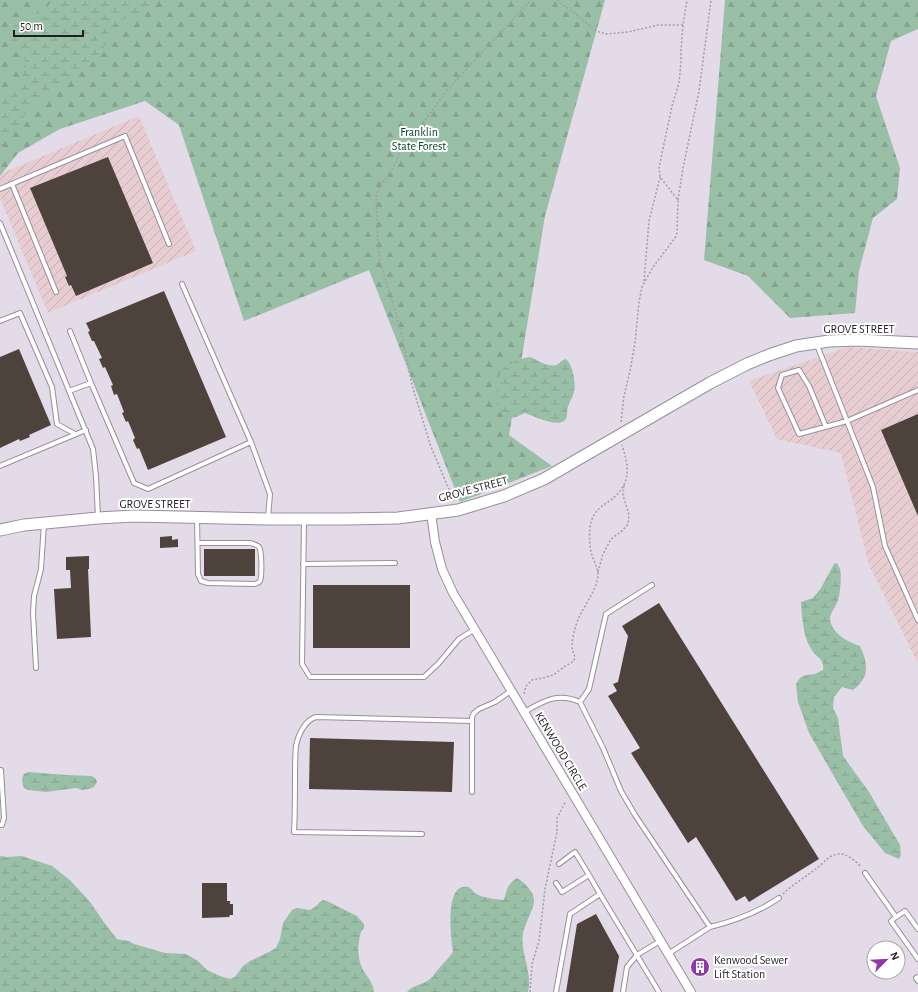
<svg xmlns="http://www.w3.org/2000/svg" width="918" height="992" font-family="'Alegreya Sans',sans-serif">
	<style>
		.industrial { fill: url(#industrial-furrows) }
		.forest { fill: url(#forest-firs) }
		.wetland { fill: url(#wetland-marsh) }
		.building { fill: #4d433c }
		.lines { fill: none; stroke-linecap: round; stroke-linejoin: round }
		.service-casing { stroke: #97909b; stroke-width: 6 }
		.minor-casing { stroke: #97909b; stroke-width: 10 }
		.secondary-casing { stroke: #97909b; stroke-width: 13 }
		.path { stroke: #a39da6; stroke-width: 1.5; stroke-dasharray: 2 2; stroke-linecap: butt }
		.service { stroke: #fff; stroke-width: 4 }
		.minor { stroke: #fff; stroke-width: 8 }
		.secondary { stroke: #fff; stroke-width: 11 }
		.labels { text-anchor: middle; stroke-width: 4; stroke-linejoin: round; paint-order: stroke }
		.park-label { font-size: 12px; fill: #023b21; stroke: #fff }
		.street-label { font-size: 12px; fill: #211e23; stroke: #fff }
		.poi-label { font-size: 12px; fill: #211e23; stroke: #fff; text-anchor: start }
	</style>
	<defs>
		<pattern id="industrial-furrows" width="10" height="10" patternUnits="userSpaceOnUse"><rect width="10" height="10" fill="#e7cdd2"/><path d="M-1 1l2-2M0 10L10 0M9 11l2-2" fill="none" stroke="#c6b0b4"/></pattern>
		<pattern id="forest-firs" width="22" height="20" patternUnits="userSpaceOnUse"><rect width="22" height="20" fill="#9abfa7"/><path d="M5 1l3.5 6h-7zM16 11l3.5 6h-7z" fill="#84a48f"/></pattern>
		<pattern id="wetland-marsh" width="20" height="14" patternUnits="userSpaceOnUse"><rect width="20" height="14" fill="#9abfa7"/><path d="M1 5h8M5 5V1M11 12h8M15 12V8" fill="none" stroke="#84a48f"/></pattern>
	</defs>
	<rect width="100%" height="100%" fill="#e3dbe7"/>
	<path class="industrial" d="M139,116L196,251L48,313L0,198V174Z
		M848,347L918,352V663L869,565L841,453L777,439L749,381Z"/>
	<path class="forest" d="M0,0H605L545,216L509,435L552,466L460,502L369,270L244,321L179,125L145,101L60,129L18,153L0,176Z
		M725,0H918V29L891,41L876,96L900,168L897,199L873,218L859,271L855,313L790,318L748,276L704,260Z"/>
	<path class="wetland" d="M52,0H156L146,10L135,16L123,19L113,27L105,46L95,59L79,72L64,81L54,91L46,97L43,101L27,112L12,135L0,148V106L6,96L17,85L25,70V59L11,41L9,29C21,21 46,13 52,0Z
		M530,357C538,360 550,369 558,364C561,362 562,360 566,359C573,365 576,383 574,392C573,397 569,402 568,407C566,411 569,418 564,421C555,427 534,416 525,413C522,414 519,416 516,417C498,422 496,403 497,391C497,383 498,376 502,370C508,363 521,358 530,357Z
		M837,563C838,565 839,567 840,569C842,575 840,597 837,603C835,607 831,613 830,617C830,633 848,642 860,646C868,663 870,678 853,690L842,687L834,697L833,708L838,718L843,756L869,792L900,845L901,855L899,859L885,853L863,826L839,785L809,733L798,702L796,684L800,678L806,675L815,674L823,670C825,659 816,657 811,649C803,636 802,617 801,602L813,598L821,588L834,564Z
		M28,772L66,775L92,776L96,779L97,782L94,787L89,789L82,790L76,788L46,792L28,790L23,787L22,779L24,774Z
		M0,856L7,857L22,856L52,866L70,880L90,902L106,925L117,939L122,940L129,941L134,944L165,953L186,954L198,961L207,970L220,976L230,979L235,977L243,966L250,961L269,952L276,948L280,939L283,923L292,910L297,908L310,910L315,907L320,902L323,900L329,902L357,916L364,924V928C360,932 360,936 359,942C357,951 359,962 363,970C368,978 373,982 374,992H0Z
		M517,878C524,882 533,891 534,899C535,908 524,924 523,934C520,953 533,973 528,992H407C412,985 423,985 430,979C434,976 436,971 440,967C444,962 449,958 453,952C451,940 444,883 467,887C471,887 473,892 476,894C481,897 498,900 504,900C507,890 507,884 517,878Z"/>
	<path class="building" d="M108,157L153,263L76,296L71,285L69,286L65,277L67,276L30,188Z
		M164,291L226,437L148,470L139,448L137,449L133,440L135,438L128,421L126,422L122,413L124,412L117,394L114,395L111,386L113,385L105,367L103,368L99,359L102,358L94,341H92L88,332L90,331L86,323Z
		M19,349L51,425L29,435L30,437L20,441L19,439L0,448V357Z
		M918,414V516L881,430Z
		M172,536V540L178,539V547L160,548V537Z
		M204,549H255V576H204Z
		M89,556V569H88L91,637L57,639L54,589L71,588L70,570H66V557Z
		M313,585H410V648H313Z
		M659,603L819,859L749,902L745,896L736,901L696,837L688,843L631,753L640,748L608,696L617,691L613,684L618,682L628,636L622,626Z
		M310,738L454,742L452,792L309,789Z
		M202,883H227V901H230V904H233V915H230L229,917L202,918Z
		M596,914L619,956L613,992H566L577,924Z
		M701,960L708,972L700,977L693,964Z"/>
	<g class="lines">
		<g class="service-casing">
			<path id="service" d="M12,184L56,292
				M0,189L125,136L169,244
				M0,223L93,449L96,476L98,517
				M0,321L20,313L52,387L57,424L75,434
				M70,331L91,383
				M817,345L873,487L885,546L918,620
				M69,391L91,383L134,483L148,489L251,442L182,284
				M826,427L809,386L799,370L782,375L778,388L799,434L847,421L918,390
				M251,442L270,494L268,518
				M0,466L86,430
				M197,518L198,574L201,581L208,583L254,584C257,583 258,584 260,581C262,577 262,551 259,547C258,545 253,544 250,543H198
				M304,521L302,664L310,677H424L438,664L459,639L475,629
				M303,564L395,563
				M36,668L33,613L34,596L38,581L41,569L44,523
				M580,702L589,689L606,614L652,585
				M524,712C544,701 557,692 580,702L603,748L621,791L635,815L710,927L668,954
				M0,770H1L4,818L2,825H0
				M472,792V717L474,713L479,709L495,702L511,691
				M422,834L294,832C295,814 295,795 295,777C295,766 295,756 296,746C298,735 305,720 316,717L472,721
				M559,864L575,852L589,875
				M865,873L896,917L891,921L918,959
				M556,883L562,892L589,875L600,894
				M896,917L905,911L918,929
				M710,927C735,921 757,913 779,898
				M918,977L916,978L918,981
				M556,992L570,914L600,894L659,992
				M623,992L627,967L637,955L660,941"/>
		</g>
		<g class="minor-casing">
			<path id="minor" d="M431,513L435,542L442,569L453,593L691,992"/>
		</g>
		<g class="secondary-casing">
			<path id="secondary" d="M0,530L24,525L98,518L134,516L266,519H346L398,518L458,510L504,496L544,479L582,457L710,383L747,364L769,355L796,346L829,341L858,340L918,343"/>
		</g>
		<path class="path" d="M558,0V2L572,11L596,31L606,34L628,32L658,25H683
			M678,200L683,168L699,91L711,0
			M644,281L649,221L660,177
			M621,422L624,396L630,371L635,343L639,302L642,287L653,267L675,238L677,233L678,200L660,177L659,168L672,106L679,83L681,62V50L683,25L687,0
			M454,501L431,447L412,385L400,327L381,265L378,246L376,197L379,187L389,175L401,152L449,88L531,0
			M598,572L603,554L611,539L623,530L628,524L629,515L623,495L624,485
			M524,694L526,686L532,680L543,678L553,675L567,665L574,661C576,653 572,653 572,646C572,640 574,632 576,625C581,608 596,594 598,575C598,568 594,562 592,555C589,547 589,530 591,522C594,512 600,507 608,502C631,486 630,469 622,445
			M783,894C793,884 806,877 817,868C824,863 829,855 838,854C846,853 856,861 861,867
			M530,992L532,964L539,941L545,889L557,832V818L566,801"/>
		<use href="#service" class="service"/>
		<use href="#minor" class="minor"/>
		<use href="#secondary" class="secondary"/>
	</g>
	<defs>
		<g id="building-disc" transform="scale(1)"><circle r="9.5" fill="#8f39a6" stroke="#fff"/><path d="M-4-6H4V6H1V3H-1V6H-4ZM-2.5-4.3h1.7v1.8h-1.7ZM.8-4.3h1.7v1.8H.8ZM-2.5-1h1.7V.8h-1.7ZM.8-1h1.7V.8H.8Z" fill="#fff"/></g>
	</defs>
	<g fill-rule="evenodd">
		<use href="#building-disc" x="700" y="967"/>
	</g>
	<g class="labels">
		<g class="park-label">
			<text x="419" y="136">Franklin<tspan x="419" dy="14">State Forest</tspan></text>
		</g>
		<g class="street-label">
			<text x="859" y="333">GROVE STREET</text>
			<text transform="translate(473 489) rotate(-15)" y="4">GROVE STREET</text>
			<text x="155" y="508">GROVE STREET</text>
			<text transform="translate(561 751) rotate(59)" y="4">KENWOOD CIRCLE</text>
		</g>
		<g class="poi-label">
			<text x="714" y="964">Kenwood Sewer<tspan x="714" dy="14">Lift Station</tspan></text>
		</g>
	</g>
	<g transform="translate(886 960) rotate(66)"><circle r="19" fill="#ffffff" stroke="#a6a5a7"/>
	<path d="M0-3L7 15L0 10L-7 15Z" fill="#8f39a6"/>
	<text y="-6" font-size="11" font-weight="bold" text-anchor="middle" fill="#211e23">N</text>
	</g>
	<path d="M14 30v6h69v-6" fill="none" stroke="#211e23" stroke-width="2"/>
	<text x="20" y="30" font-size="12" fill="#211e23" stroke="#ffffff" stroke-width="3" paint-order="stroke">50 m</text>
</svg>
